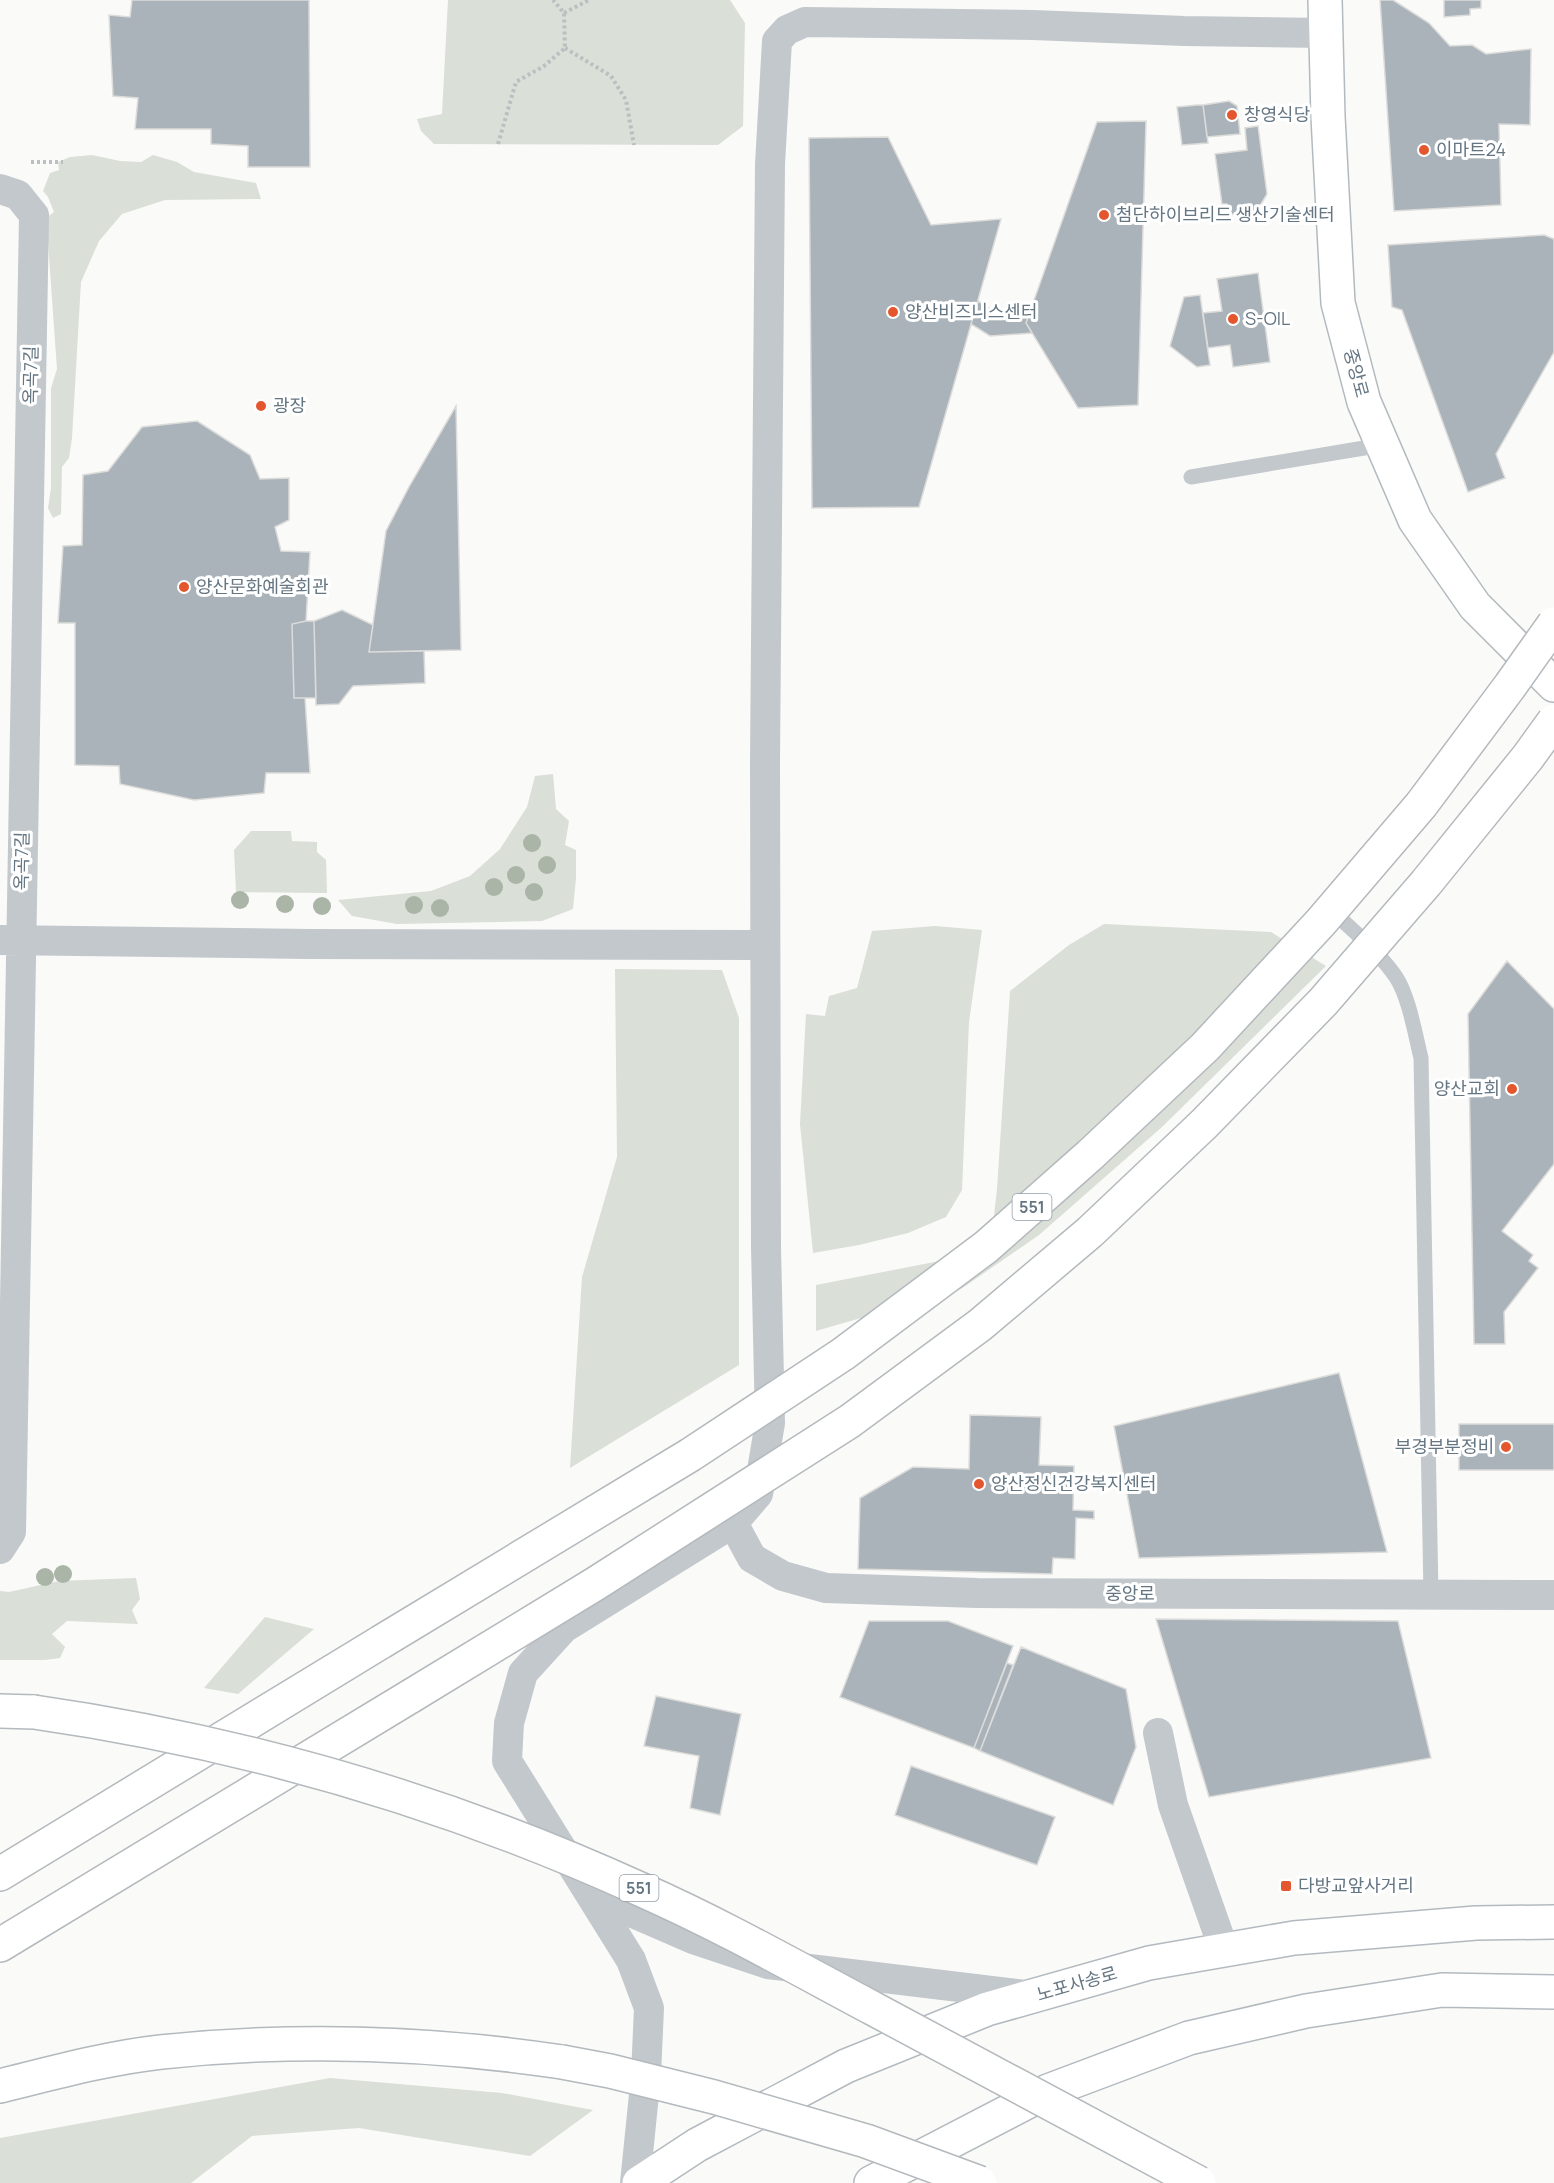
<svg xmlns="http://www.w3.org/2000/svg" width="1554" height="2183" font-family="Manrope,'Noto Sans KR',sans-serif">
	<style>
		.green { fill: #dadfd7 }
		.building { fill: #aab3b9; stroke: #dcdcda; stroke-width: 1.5 }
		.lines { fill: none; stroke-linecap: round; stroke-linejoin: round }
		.secondary-casing { stroke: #b3babf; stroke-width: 36 }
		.motorway-casing { stroke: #b4b9bd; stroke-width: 36 }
		.path { stroke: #bbbfc2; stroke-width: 4; stroke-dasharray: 3 3; stroke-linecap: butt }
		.service { stroke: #c3c8cc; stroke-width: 15 }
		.minor { stroke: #c3c8cc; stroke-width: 30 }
		.secondary { stroke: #fff; stroke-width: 33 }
		.motorway { stroke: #fff; stroke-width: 33 }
		.motorway-bridge-casing { stroke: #b4b9bd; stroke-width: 36; stroke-linecap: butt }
		.motorway-bridge { stroke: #fff; stroke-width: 33 }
		.tree { fill: #aab4a7 }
		.poi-dot { fill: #e4572e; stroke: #fff; stroke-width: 2 }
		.labels { text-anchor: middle; stroke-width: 6; stroke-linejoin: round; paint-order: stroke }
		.shield { fill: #fff; stroke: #939fa8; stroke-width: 1.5 }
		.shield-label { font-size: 16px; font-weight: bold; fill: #657683 }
		.poi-label { font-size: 18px; fill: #657683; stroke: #fff; text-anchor: start }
		.street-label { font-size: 18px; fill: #657683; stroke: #fff }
	</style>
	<rect width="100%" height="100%" fill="#fafaf8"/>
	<path class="green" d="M448,0H730L745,23L743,126L718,145L434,144L421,131L417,119L442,114Z
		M92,155L120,161L141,162L153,155L177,162L194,172L256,183L261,199L165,200L122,214L99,241L81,282L72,438L69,458L62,467L61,514L53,518L48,508L51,488V388L57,369L48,242L43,220L54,212L48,197L43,191L50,173L59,170L58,162L70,157Z
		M553,774L556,809L569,821L565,845L576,850V878L573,909L542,921L397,924L352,916L338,900L431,891L470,876L500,849L527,807L535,776Z
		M251,831H291L292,841L317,842V852L326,860L327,893L236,892L234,850Z
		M1104,924L1271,932L1326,966L1162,1127L1039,1235L961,1289L816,1331V1285L955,1258L993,1224L997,1189L1010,991L1069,945Z
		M935,926L982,930L969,1022L962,1190L946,1217L908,1233L859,1245L813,1253L800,1124L806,1014L825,1016L829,996L857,988L872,931Z
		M615,969L722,970L739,1018V1365L570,1468L582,1277L617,1157Z
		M136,1578L140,1599L132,1610L138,1624L67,1621L52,1634L65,1647L60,1658L45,1660H0V1591L9,1592L59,1581Z
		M265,1617L314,1629L238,1694L204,1688Z
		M330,2078L502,2093L593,2110L530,2156L359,2128L252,2136L191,2183H0V2138Z"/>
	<path class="building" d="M132,0H309L310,167H248V146L211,144V129H135L138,98L113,96L109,15L130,17Z
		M1380,0H1393L1429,23L1450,46L1472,45L1486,54L1531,49L1530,125L1499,124L1501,205L1394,211Z
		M1444,0H1481V8L1470,9V15L1444,17Z
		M1229,101L1237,106L1240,134L1207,137L1203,105Z
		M1197,105H1203L1208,143L1182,145L1177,107Z
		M1146,121L1138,405L1078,408L1026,323L1097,122Z
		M1258,126L1267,194L1257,211L1229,215L1227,204H1222L1215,154L1247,150L1245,128Z
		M888,137L931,225L1001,219L919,507L812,508L809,138Z
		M1544,235L1554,239V352L1496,454L1505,478L1468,492L1402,310L1392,307L1388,245Z
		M1258,273L1270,362L1233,367L1230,345L1208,348L1203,313L1222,311L1217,279Z
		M1200,295L1210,365L1197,367L1170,346L1184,297Z
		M978,301L997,313L1031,308L1026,323L1032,333L990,336L971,324Z
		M456,406L461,650L369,652L386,531L410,485Z
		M197,421L250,455L260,479L289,478V520L275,527L281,551L310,552L306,621L292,624L294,698H305L310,773H266L264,793L194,800L120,784L119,766L75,765V623H58L63,546L82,545L83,475L108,471L142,427Z
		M342,610L373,625L369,652L424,651L425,683L353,686L339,704L316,705L314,621Z
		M306,621H314L316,698H294L292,624Z
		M1507,961L1554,1009V1164L1502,1231L1533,1255L1529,1261L1538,1268L1504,1312L1505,1344H1474L1468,1014Z
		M1339,1373L1387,1552L1139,1558L1114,1426Z
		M970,1415L1041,1417L1039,1465L1074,1466L1073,1510L1094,1511V1519L1076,1518L1075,1559L1053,1558L1052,1574L858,1569L860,1498L913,1467L969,1469Z
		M1459,1424H1554V1470H1459Z
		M1156,1619L1398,1621L1431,1758L1209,1797Z
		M869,1621H948L1013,1646L974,1748L840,1697Z
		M1021,1647L1126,1689L1136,1747L1113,1805L980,1751Z
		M1007,1663L1013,1665L980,1751L974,1748Z
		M656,1696L741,1714L720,1815L690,1808L699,1756L644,1746Z
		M911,1766L1055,1817L1037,1865L895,1815Z"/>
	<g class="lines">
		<g class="secondary-casing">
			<path id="secondary" d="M1325,0L1328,117L1338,303L1364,402L1415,520L1475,606L1554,685
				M639,2183L697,2145L846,2066L987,2009L1149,1963L1294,1938L1476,1923L1554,1922
				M871,2183L1048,2091L1189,2038L1306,2011L1442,1990L1554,1992"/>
		</g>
		<g class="motorway-casing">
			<path id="motorway" d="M0,1711L34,1712
				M0,1874L381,1642
				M0,1945L411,1696
				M0,2086C53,2073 107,2058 161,2052C294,2038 429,2042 562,2062"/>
		</g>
		<path class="path" d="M564,13L589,0
			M565,48L611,76L626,100L634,145
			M498,144L516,82L544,66L565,48L564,13L553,0
			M31,162H63"/>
		<path class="service" d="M1191,477L1382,445
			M1341,919C1360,937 1381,955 1396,977C1409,997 1415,1034 1421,1058L1431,1595"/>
		<path class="minor" d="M0,189L18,195L34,215L11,1532L0,1549
			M0,940L309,944L765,945
			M733,1523L752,1558L783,1576L826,1588L977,1593L1554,1595
			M1158,1733L1173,1805L1224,1950
			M588,1875L633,1913L693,1939L768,1964L1034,1996
			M635,2183L646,2075L649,2008L631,1960L507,1761L509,1723L523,1673L564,1628L733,1523L758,1494L770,1423L766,1247L765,761L770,164L777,41L787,30L805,22L1033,25L1184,31L1326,33"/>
		<use href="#secondary" class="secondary"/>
		<use href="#motorway" class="motorway"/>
		<g class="motorway-bridge-casing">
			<path id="motorway-bridge" d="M381,1642L690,1455L843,1354L986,1247L1090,1155L1205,1047L1321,922L1421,805L1510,686L1554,624
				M411,1696L595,1584L850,1421L980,1325L1090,1232L1204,1124L1323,1002L1426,883L1528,757L1554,721
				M34,1712C243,1742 449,1802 642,1890C721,1925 797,1968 874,2009C982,2067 1090,2125 1199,2183
				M562,2062L610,2071L714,2097L866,2141L980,2183"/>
		</g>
		<use href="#motorway-bridge" class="motorway-bridge"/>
	</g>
	<g class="tree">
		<circle cx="532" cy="843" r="9"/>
		<circle cx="547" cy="865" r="9"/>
		<circle cx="516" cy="875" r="9"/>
		<circle cx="494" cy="887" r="9"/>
		<circle cx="534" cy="892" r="9"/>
		<circle cx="240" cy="900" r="9"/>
		<circle cx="285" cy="904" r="9"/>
		<circle cx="414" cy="905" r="9"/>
		<circle cx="322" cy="906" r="9"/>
		<circle cx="440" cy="908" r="9"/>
		<circle cx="63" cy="1574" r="9"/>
		<circle cx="45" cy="1577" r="9"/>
	</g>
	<g class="poi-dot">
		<circle cx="1232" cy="115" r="6"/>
		<circle cx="1424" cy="150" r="6"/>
		<circle cx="1104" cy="215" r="6"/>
		<circle cx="893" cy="312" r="6"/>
		<circle cx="1233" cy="319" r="6"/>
		<circle cx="261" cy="406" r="6"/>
		<circle cx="184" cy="587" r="6"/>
		<circle cx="1512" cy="1089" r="6"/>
		<circle cx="1506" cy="1447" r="6"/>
		<circle cx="979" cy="1484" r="6"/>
		<rect x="1280" y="1880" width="12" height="12" rx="3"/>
	</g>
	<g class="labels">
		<g class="shield">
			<rect x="1012.5" y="1194" width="39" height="26" rx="4.5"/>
			<rect x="619.5" y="1875" width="39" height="26" rx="4.5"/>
		</g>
		<g class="shield-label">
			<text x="1032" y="1213">551</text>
			<text x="639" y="1894">551</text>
		</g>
		<g class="poi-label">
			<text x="1244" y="121">창영식당</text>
			<text x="1436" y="156">이마트24</text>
			<text x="1116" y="221">첨단하이브리드 생산기술센터</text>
			<text x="905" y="318">양산비즈니스센터</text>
			<text x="1245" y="325">S-OIL</text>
			<text x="273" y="412">광장</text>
			<text x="196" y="593">양산문화예술회관</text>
			<text x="1500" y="1095" text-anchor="end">양산교회</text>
			<text x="1494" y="1453" text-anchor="end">부경부분정비</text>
			<text x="991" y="1490">양산정신건강복지센터</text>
			<text x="1298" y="1892">다방교앞사거리</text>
		</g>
		<g class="street-label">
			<text transform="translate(1356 373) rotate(75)" y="6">중앙로</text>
			<text transform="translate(31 375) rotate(-89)" y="6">옥곡7길</text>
			<text transform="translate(22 861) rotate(-89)" y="6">옥곡7길</text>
			<text x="1130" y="1600">중앙로</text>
			<text transform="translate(1077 1984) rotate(-16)" y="6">노포사송로</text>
		</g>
	</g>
</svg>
